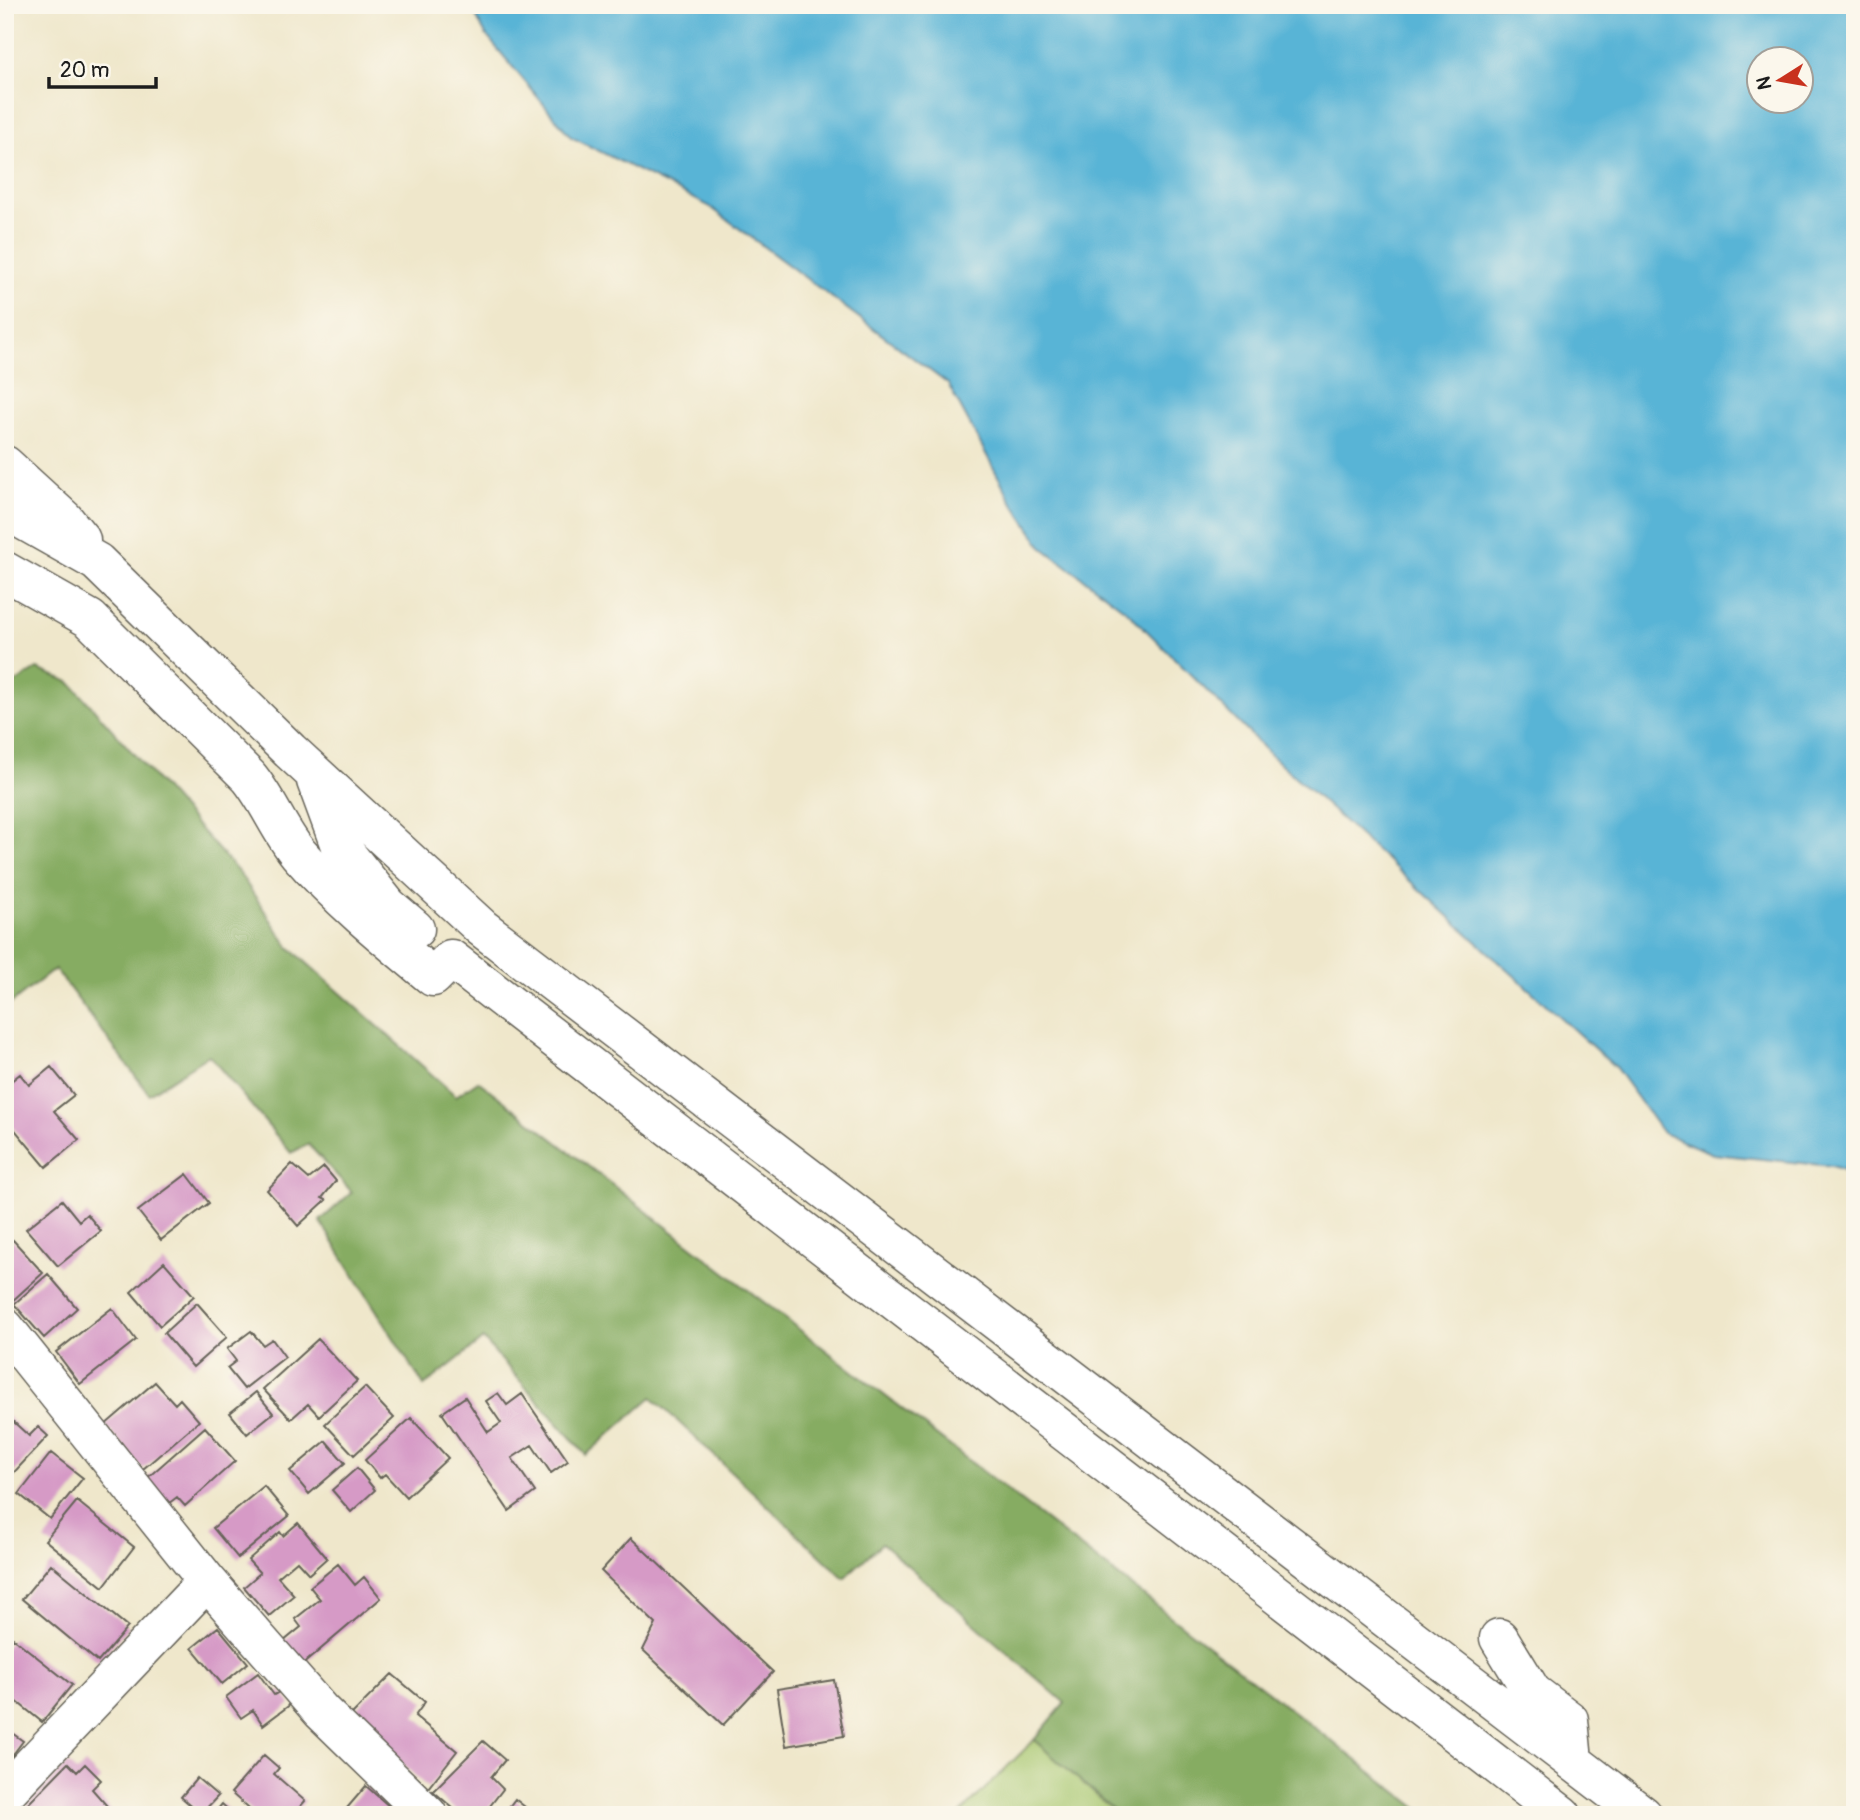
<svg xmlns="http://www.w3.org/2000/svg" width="1860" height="1820" font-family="Pangolin,sans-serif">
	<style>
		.green { fill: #a8c76f; stroke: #627246; stroke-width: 2 }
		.forest { fill: #86ac62; stroke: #51643f; stroke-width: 2 }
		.water { fill: #59b4d6; stroke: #3a6879; stroke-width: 2; fill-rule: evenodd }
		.building { fill: #d69ac6 }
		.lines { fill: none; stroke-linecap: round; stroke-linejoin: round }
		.minor-casing { stroke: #666359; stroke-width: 41 }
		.minor { stroke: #fff; stroke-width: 38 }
	</style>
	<rect width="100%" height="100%" fill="#fbf7ec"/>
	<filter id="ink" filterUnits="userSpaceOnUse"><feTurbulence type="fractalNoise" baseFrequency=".0143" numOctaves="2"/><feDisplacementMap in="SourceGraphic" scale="14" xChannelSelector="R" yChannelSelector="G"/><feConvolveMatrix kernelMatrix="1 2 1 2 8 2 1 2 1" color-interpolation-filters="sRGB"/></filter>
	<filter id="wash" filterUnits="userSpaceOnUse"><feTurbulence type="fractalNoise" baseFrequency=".00686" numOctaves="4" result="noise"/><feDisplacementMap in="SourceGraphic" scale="28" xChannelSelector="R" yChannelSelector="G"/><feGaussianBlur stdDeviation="1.57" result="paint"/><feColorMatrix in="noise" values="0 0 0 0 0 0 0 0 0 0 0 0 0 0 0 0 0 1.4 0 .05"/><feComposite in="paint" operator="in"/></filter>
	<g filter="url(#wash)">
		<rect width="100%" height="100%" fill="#efe7cb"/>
		<path class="green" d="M1034,1740L1119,1815H959Z"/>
		<path class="forest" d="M37,669L70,682L240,874L289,947L456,1096L478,1081L1427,1815H1119L1034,1740L1065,1703L882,1543L844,1578L652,1397L586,1455L483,1339L424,1386L320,1221L352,1192L308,1144L291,1153L209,1055L149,1094L55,969L5,1008V689Z"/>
		<path class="water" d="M470,5H1855V1174L1832,1166L1713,1154L1663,1133L1616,1068L1269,753L1128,612L1043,548L1011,500L948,384L709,206L571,137L486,35ZM1758,60H1800V102H1758Z"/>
		<g id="blocks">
			<path class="building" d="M51,1067L74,1095L54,1111L79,1140L46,1167L5,1118V1086L20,1074L29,1085Z
				M292,1164L309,1179L324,1167L336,1181L322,1198L326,1200L298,1226L267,1190Z
				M187,1174L209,1203L161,1240L138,1211Z
				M62,1200L79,1221L87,1214L101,1231L58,1266L26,1229Z
				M13,1240L43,1273L10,1303L5,1298V1247Z
				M164,1262L194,1296L160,1326L131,1292Z
				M48,1274L77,1308L44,1338L14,1304Z
				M197,1303L227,1337L193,1367L164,1333Z
				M112,1308L136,1340L80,1384L56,1352Z
				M251,1331L263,1345L272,1339L285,1357L244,1389L227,1368L236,1361L227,1349Z
				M318,1339L357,1381L319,1416L308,1404L291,1419L263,1389Z
				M155,1382L175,1404L180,1399L199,1421L143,1469L105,1425Z
				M365,1387L394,1418L354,1455L325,1424Z
				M256,1392L273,1413L247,1434L230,1413Z
				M498,1393L507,1405L522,1394L568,1461L551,1473L532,1445L512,1458L535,1492L509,1511L442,1413L465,1397L488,1432L501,1423L486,1401Z
				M5,1414L29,1436L38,1427L48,1436L5,1482Z
				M411,1418L448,1458L406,1497L385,1474L380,1478L365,1460Z
				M205,1427L235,1461L185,1506L177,1497L168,1504L146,1479Z
				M326,1441L345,1463L309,1494L290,1471Z
				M51,1453L83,1478L50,1519L19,1494Z
				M357,1468L375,1490L351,1512L332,1490Z
				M264,1486L289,1516L238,1558L213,1528Z
				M77,1501L134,1547L103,1587L45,1540Z
				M298,1523L327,1558L309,1574L297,1561L278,1577L294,1595L269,1616L244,1587L260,1573L248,1560L280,1532L283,1536Z
				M631,1538L773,1672L723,1725L643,1650L656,1624L601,1571Z
				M51,1564L128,1627L98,1662L22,1599Z
				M338,1564L355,1585L364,1577L381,1598L302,1665L283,1642L301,1627L295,1619L320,1599L310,1587Z
				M218,1627L248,1663L222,1684L192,1648Z
				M13,1638L72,1685L42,1722L5,1692V1648Z
				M258,1673L274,1695L281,1691L291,1704L263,1725L253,1710L241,1718L226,1697Z
				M392,1674L425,1702L415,1716L457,1751L428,1788L351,1715Z
				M834,1680L844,1736L786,1746L777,1689Z
				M5,1728L23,1741L5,1765Z
				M483,1741L505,1760L491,1777L503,1789L483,1815H461L433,1791Z
				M264,1755L279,1768L274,1774L305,1801L293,1815H256L231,1793Z
				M68,1763L77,1772L85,1764L101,1780L92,1789L115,1815H37L27,1805Z
				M197,1778L218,1796L201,1814L181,1797Z
				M366,1786L391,1808L385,1815H341Z
				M515,1799L535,1815H503Z
				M222,1804L234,1815H213Z"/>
		</g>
	</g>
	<g filter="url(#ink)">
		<use href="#blocks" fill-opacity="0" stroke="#666359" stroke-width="2"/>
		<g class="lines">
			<g class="minor-casing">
				<path id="minor" d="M5,465L64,519L81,540
					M5,510L97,562L290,751L482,928L1643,1815
					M5,571L90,619L249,777C268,800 279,830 298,853C338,899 387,939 433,977L451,959L1562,1815
					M316,781L340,846L388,906L415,929
					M5,1328L207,1581L321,1711L428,1815
					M1499,1638L1532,1692L1569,1720L1573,1761
					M5,1793L207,1581"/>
			</g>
			<use href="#minor" class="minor"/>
		</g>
	</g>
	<rect width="1860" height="1820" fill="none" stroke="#fbf7ec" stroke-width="28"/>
	<g transform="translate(1780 80) rotate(259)"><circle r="33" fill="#fbf7ec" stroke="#a29f99" stroke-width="2"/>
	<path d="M0-5L12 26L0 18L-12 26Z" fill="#c8321e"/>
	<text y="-10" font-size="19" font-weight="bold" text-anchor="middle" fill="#1c1c1c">N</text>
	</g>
	<path d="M49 77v10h107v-10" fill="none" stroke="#1c1c1c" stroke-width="3.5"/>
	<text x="60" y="77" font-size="21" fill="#1c1c1c" stroke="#fbf7ec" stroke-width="5" paint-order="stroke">20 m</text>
</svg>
